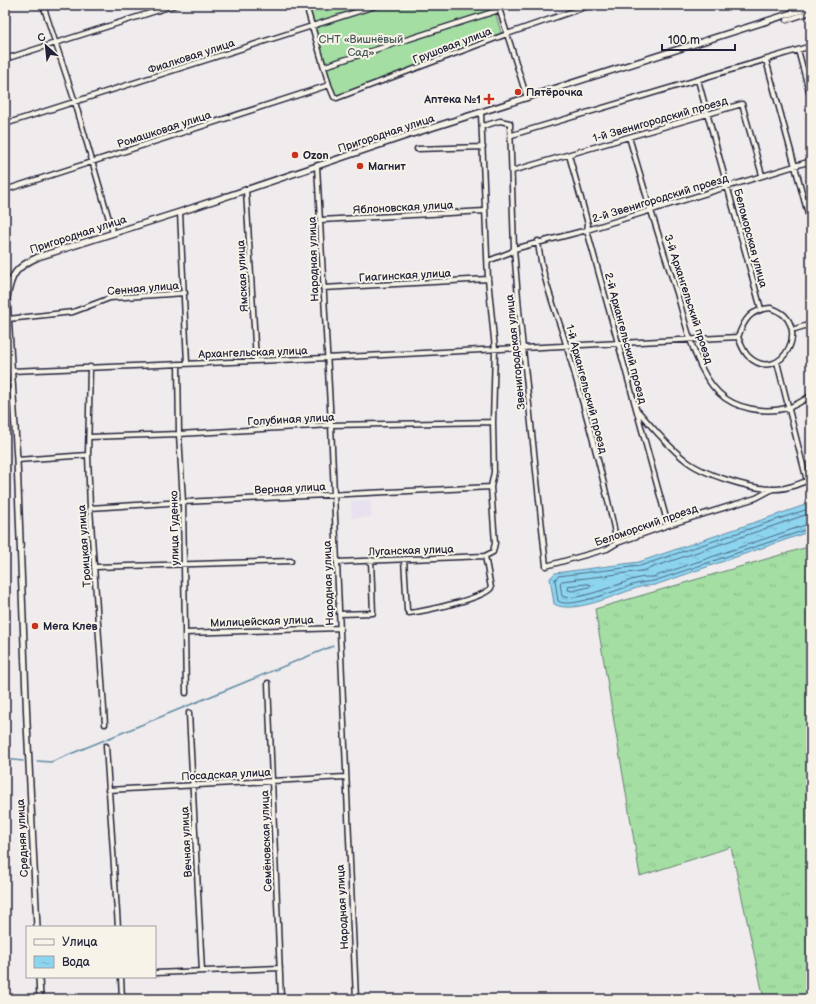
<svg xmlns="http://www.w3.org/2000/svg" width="816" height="1004" font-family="'Balsamiq Sans',sans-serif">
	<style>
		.built { fill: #e7e1f0 }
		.grass { fill: url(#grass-tufts); stroke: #63806f }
		.garden { fill: #a4dea3; stroke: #63806f }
		.water { fill: url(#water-ripples); stroke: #628da7 }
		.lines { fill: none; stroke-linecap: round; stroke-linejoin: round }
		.shore { stroke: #4d6983; stroke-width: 1 }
		.stream { stroke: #628da7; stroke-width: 1.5 }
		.minor-casing { stroke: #22223b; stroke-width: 7 }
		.tertiary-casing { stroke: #22223b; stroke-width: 8 }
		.minor { stroke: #f7f3e8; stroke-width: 4 }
		.tertiary { stroke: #f7f3e8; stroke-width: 5 }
		.poi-dot { fill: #c8321e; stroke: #f7f3e8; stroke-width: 1.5 }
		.labels { text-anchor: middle; stroke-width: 4; stroke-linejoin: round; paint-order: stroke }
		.park-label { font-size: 11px; fill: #495a5a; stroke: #f7f3e8 }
		.street-label { font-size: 11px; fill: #22223b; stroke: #f7f3e8 }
		.poi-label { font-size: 11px; font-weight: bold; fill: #22223b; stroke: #f7f3e8; text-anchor: start }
	</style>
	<defs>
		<pattern id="grass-tufts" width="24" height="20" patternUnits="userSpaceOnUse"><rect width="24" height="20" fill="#a4dea3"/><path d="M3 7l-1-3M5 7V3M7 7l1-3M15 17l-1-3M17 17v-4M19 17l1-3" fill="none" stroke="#8dbe8d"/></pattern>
		<pattern id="water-ripples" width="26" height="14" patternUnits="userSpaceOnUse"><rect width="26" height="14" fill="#8dd4ef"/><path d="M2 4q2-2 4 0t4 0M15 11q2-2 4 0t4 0" fill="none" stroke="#79b6ce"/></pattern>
	</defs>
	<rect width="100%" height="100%" fill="#f0ebec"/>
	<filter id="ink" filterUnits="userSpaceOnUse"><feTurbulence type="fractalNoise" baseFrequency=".025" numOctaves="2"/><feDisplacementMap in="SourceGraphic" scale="8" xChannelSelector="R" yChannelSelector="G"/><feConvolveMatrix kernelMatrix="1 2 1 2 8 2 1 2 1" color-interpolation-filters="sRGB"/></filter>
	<g filter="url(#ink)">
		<path class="built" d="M371,500V517L352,518L351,501Z"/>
		<path class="grass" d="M811,546V999H764L731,847L640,876L595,609Z"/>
		<path class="garden" d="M306,5H493L502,36L334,97Z"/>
		<path class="water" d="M811,503V531L655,585C649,586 642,586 637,588C617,594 573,615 554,604L550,578L555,573L639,562Z"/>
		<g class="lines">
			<path class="shore" d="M811,508L640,566L558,576L555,580L558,601C570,610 621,588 636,584C642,582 648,582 654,581L811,528
				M811,513L642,571L562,581L560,583L562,596C575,603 620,583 635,579C641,577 647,577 653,577L811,523
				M589,584L591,585L589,587L572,591L568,590L569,586Z"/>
			<path class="stream" d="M5,759L23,761
				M37,761L51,762L333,646"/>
			<g class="minor-casing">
				<path id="minor" d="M43,5L75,102L113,233
					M306,5L329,85L334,97L337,98L507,34L591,5
					M498,5L527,98
					M787,20L811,12
					M798,50L811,98
					M5,59L175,5
					M766,60L811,225
					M325,66L499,10
					M698,80L761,309
					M5,124L378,5
					M483,126L500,121L510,123L514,249L519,310L546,566L607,549L617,543L668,525L756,498L773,489
					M512,135L811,46
					M629,137C644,189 660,241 677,293C686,324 695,370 719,393C735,409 765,414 787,408C795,406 803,400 811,396
					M417,149L483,147
					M569,155L588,224L587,230L668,525
					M317,166L331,425L356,999
					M512,171L742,104L762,175
					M5,190L329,85
					M246,190L256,361
					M180,212L187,363
					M321,220L485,211
					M538,241C541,276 556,310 566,344C585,409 604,476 617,543
					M488,261L511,252L514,249L587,230L811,161
					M5,282L10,281
					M323,288L488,279
					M770,308C816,320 781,388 748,356C743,351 741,344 738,337C744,320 750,310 770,308Z
					M8,319L73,312L110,298L185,293
					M795,329L811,324
					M777,362L807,481
					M178,364L179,434L183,502L186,693
					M90,367L88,455L90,508L105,724
					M11,371L326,358L738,337
					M638,411C653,428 667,445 684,459C701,474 750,489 773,489C785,490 799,484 811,479
					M89,437L179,434L331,425L493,422
					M17,460L88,455
					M90,508L183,502L491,487
					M404,559L407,610L409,613C425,611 482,599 491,588L485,556L493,552L495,543L491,487L494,472L493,422L495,349L488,279L481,113
					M337,562L485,556
					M95,567L291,561
					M339,614L373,613L371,560
					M185,633L339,628
					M268,683L281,999
					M189,713L202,971
					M106,746L118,927
					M108,790L345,777
					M155,973L280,968
					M121,977L122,999"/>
			</g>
			<g class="tertiary-casing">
				<path id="tertiary" d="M37,927L27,723L17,460L7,298C11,274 16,267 38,257L180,212L409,135L811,7
					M39,977L40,999"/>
			</g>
			<use href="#minor" class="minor"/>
			<use href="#tertiary" class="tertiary"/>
		</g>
	</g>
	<g class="poi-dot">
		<circle cx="518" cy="92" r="4"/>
		<path d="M487 93h4v4h4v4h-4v4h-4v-4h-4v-4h4z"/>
		<circle cx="295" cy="155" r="4"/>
		<circle cx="360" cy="166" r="4"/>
		<circle cx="35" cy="626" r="4"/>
	</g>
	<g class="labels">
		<g class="park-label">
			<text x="361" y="43">СНТ «Вишнёвый<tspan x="361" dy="13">Cад»</tspan></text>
		</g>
		<g class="street-label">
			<text transform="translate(452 45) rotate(-21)" y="4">Грушовая улица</text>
			<text transform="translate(191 56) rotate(-18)" y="4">Фиалковая улица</text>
			<text transform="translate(660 119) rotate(-16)" y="4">1-й Звенигородский проезд</text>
			<text transform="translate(164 129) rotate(-18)" y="4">Ромашковая улица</text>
			<text transform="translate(386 133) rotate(-18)" y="4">Пригородная улица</text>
			<text transform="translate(660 198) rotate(-17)" y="4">2-й Звенигородский проезд</text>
			<text transform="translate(403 207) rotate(-3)" y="4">Яблоновская улица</text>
			<text transform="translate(78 234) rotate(-18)" y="4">Пригородная улица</text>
			<text transform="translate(751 238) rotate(75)" y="4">Беломорская улица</text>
			<text transform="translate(313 259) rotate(-92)" y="4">Народная улица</text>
			<text transform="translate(405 275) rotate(-3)" y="4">Гиагинская улица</text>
			<text transform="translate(242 276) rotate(-93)" y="4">Ямская улица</text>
			<text transform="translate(143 288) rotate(-5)" y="4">Сенная улица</text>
			<text transform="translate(689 299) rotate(72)" y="4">3-й Архангельский проезд</text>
			<text transform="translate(626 338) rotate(75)" y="4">2-й Архангельский проезд</text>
			<text transform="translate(253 352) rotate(-2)" y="4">Архангельская улица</text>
			<text transform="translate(515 352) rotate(-96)" y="4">Звенигородская улица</text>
			<text transform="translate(587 389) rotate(75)" y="4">1-й Архангельский проезд</text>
			<text transform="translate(291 419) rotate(-3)" y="4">Голубиная улица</text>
			<text transform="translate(290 488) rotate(-3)" y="4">Верная улица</text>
			<text transform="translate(646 525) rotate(-19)" y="4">Беломорский проезд</text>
			<text transform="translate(174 528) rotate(-91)" y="4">улица Гуденко</text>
			<text transform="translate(84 546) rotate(-94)" y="4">Троицкая улица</text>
			<text transform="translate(411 550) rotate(-2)" y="4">Луганская улица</text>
			<text transform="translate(328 583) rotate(-92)" y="4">Народная улица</text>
			<text transform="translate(262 621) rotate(-2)" y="4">Милицейская улица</text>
			<text transform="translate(226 774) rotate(-3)" y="4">Посадская улица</text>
			<text transform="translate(22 838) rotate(-93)" y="4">Средняя улица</text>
			<text transform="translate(266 841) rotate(-92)" y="4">Семёновская улица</text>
			<text transform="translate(186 842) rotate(-93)" y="4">Вечная улица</text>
			<text transform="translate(342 907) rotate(-93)" y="4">Народная улица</text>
		</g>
		<g class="poi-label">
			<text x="526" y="96">Пятёрочка</text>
			<text x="481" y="103" text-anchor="end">Аптека №1</text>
			<text x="303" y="159">Ozon</text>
			<text x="368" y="170">Магнит</text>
			<text x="43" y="630">Мега Клев</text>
		</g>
	</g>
	<rect width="816" height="1004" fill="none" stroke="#f7f3e8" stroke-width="20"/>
	<rect x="10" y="10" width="796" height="984" fill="none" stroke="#22223b" stroke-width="1.5" filter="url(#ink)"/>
	<rect x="26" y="926" width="130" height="52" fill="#f7f3e8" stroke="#a29fa3"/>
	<rect x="34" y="939" width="20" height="6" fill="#f7f3e8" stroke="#a29fa3"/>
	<text x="62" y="946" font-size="12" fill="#22223b">Улица</text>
	<rect x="34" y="956" width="20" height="12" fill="url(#water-ripples)" stroke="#a29fa3"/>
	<text x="62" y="966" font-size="12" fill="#22223b">Вода</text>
	<g transform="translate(46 46) rotate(333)" stroke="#f7f3e8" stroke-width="3" paint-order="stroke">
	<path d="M0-3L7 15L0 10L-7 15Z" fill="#22223b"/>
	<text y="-6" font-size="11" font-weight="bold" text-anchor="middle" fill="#22223b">С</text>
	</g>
	<path d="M662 44v6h73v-6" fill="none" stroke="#22223b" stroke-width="2"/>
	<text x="668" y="44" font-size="12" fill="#22223b" stroke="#f7f3e8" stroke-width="3" paint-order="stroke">100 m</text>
</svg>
